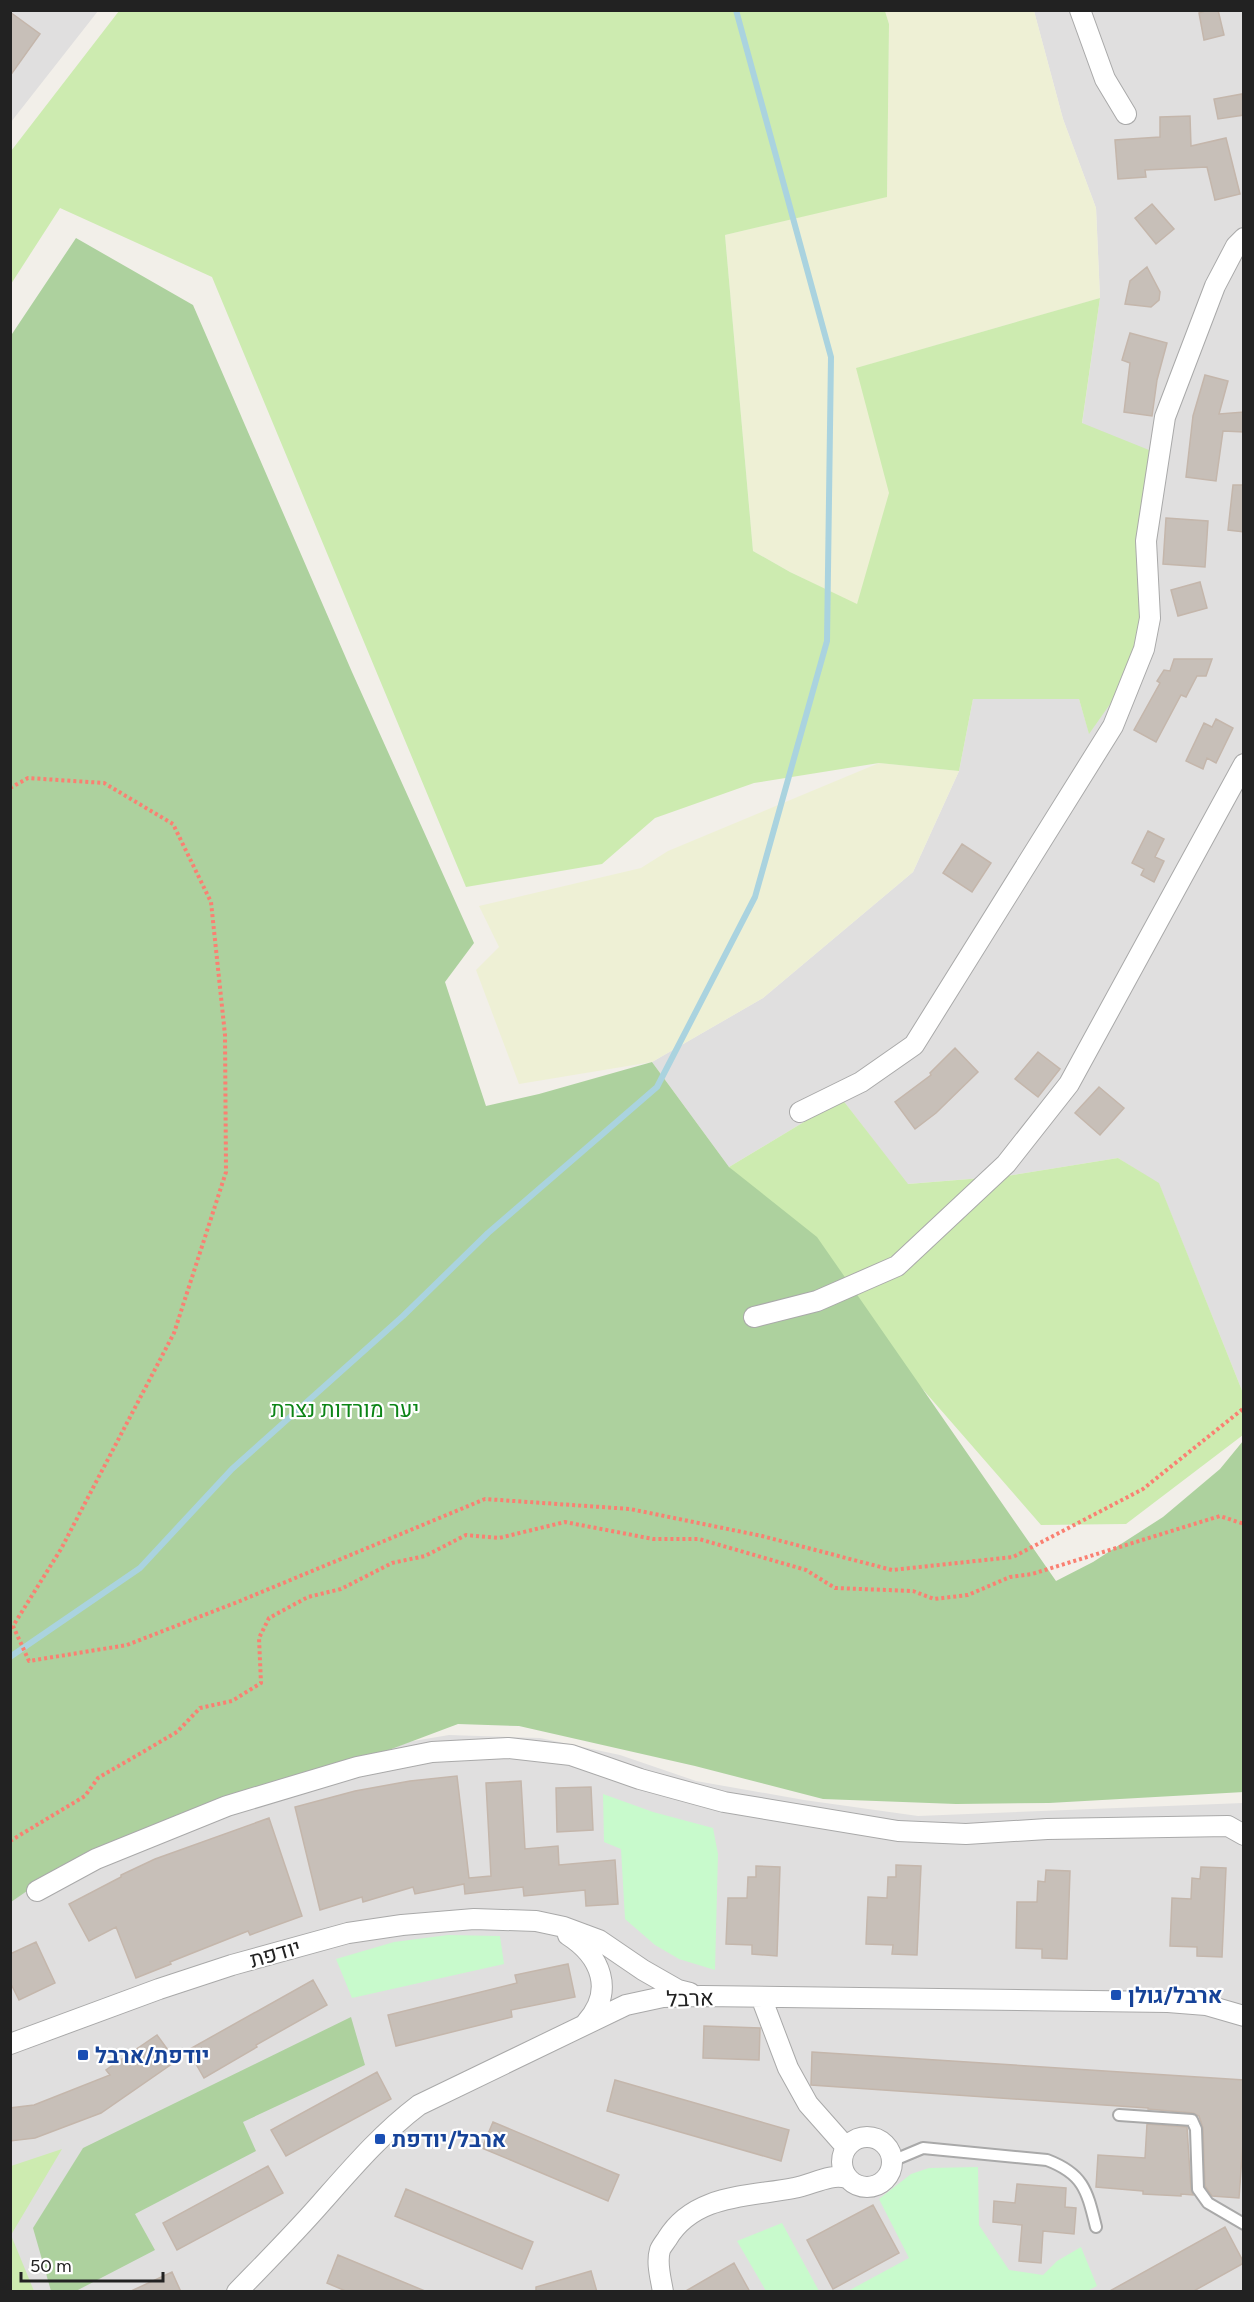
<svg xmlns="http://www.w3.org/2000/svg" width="1254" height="2302" font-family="Figtree,Heebo,sans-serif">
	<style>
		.residential { fill: #e0dfdf }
		.farmland { fill: #eef0d5 }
		.grass { fill: #cdebb0 }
		.forest { fill: #add19e }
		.park { fill: #c8facc }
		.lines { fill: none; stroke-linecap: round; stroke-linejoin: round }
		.stream { stroke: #aad3df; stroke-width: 6 }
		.building { fill: #c7bfb8; stroke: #c4b6ab; stroke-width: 1.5 }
		.service-casing { stroke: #a9a9a9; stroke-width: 14 }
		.minor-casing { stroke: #a9a9a9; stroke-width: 22 }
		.path { stroke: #fa8072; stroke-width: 4; stroke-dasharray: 3 3; stroke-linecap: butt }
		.service { stroke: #fff; stroke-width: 10 }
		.minor { stroke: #fff; stroke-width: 20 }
		.transit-dot { fill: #1a4fb4; stroke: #fff; stroke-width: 2 }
		.labels { text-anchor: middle; stroke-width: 4.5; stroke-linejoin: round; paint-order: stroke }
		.park-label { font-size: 22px; fill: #0c8416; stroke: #fff }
		.street-label { font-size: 22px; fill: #222; stroke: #fff }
		.transit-label { font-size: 22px; font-weight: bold; fill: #164399; stroke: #fff; text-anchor: start }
	</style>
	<rect width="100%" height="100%" fill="#f2efe9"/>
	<path class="residential" d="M11,11H98L11,122Z
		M1034,11H1243V1393L1159,1184L1118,1158L1007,1176L907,1184L842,1099L729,1167L652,1062L763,998L913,872L959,771L973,699H1079L1089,733L1082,424L1100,298L1096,208L1063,119Z
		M449,1735L540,1738L620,1755L696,1781L804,1800L918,1816L1243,1803V2291L11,2292V1887L360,1750Z"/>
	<path class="farmland" d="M885,11H1034L1063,119L1096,208L1100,298L857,368L890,493L857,605L790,572L753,551L725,235L887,196L889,24Z
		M879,763L959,771L913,872L763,998L652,1062L519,1084L476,970L499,947L479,906L641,868L668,851Z"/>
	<path class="grass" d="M119,11H885L889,24L887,197L725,235L753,551L790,572L857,604L889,493L856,368L1100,298L1082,423L1149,450L1140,535L1156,639L1089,734L1079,699H973L959,771L879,763L754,783L655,818L602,864L466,887L212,277L60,208L11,284V151Z
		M842,1099L908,1184L1007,1176L1118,1158L1159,1183L1243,1393V1435L1126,1524L1041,1525L729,1167Z
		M62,2149L11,2235L34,2291H11V2166Z"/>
	<path class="forest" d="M76,238L193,305L352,672L474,943L445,982L486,1106L539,1094L652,1062L729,1167L817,1237L1056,1581L1093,1562L1163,1517L1220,1469L1243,1441L1244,1792L1049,1803L956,1804L823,1799L695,1766L519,1726L458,1724L43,1880L11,1902L10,337Z
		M351,2017L365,2065L243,2122L256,2151L135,2214L155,2250L76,2291H51L33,2228L83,2148Z"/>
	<path class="park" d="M603,1794L653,1812L713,1828L718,1854L715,1970L679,1959L655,1945L625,1919L621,1849L604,1842Z
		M448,1935L500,1936L504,1964L352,1998L336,1959L394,1942Z
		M978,2167L979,2225L1009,2270L1043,2275L1057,2261L1081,2247L1097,2286L1085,2292L848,2291L909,2258L879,2199L911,2174L929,2168Z
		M782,2223L819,2291H766L737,2241Z"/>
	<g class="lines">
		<path class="stream" d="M10,1657L140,1568L232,1469L403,1316L488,1233L657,1087L755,897L827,641L831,357L736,10"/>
	</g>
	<path class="building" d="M1208,10H1218L1224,35L1204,40L1199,13Z
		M10,12L40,34L10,76Z
		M1242,94L1244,115L1218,119L1214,99Z
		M1190,116L1191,146L1226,138L1240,194L1215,200L1207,167L1145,170L1146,177L1118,179L1115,140L1160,137V117Z
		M1152,204L1174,229L1156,244L1135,218Z
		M1147,267L1160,292L1159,300L1151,307L1125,304L1130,281Z
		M1130,333L1167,343L1157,380L1152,416L1124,412L1130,363L1122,360Z
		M1205,375L1228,381L1219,414L1244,412V432L1223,431L1216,481L1186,477L1193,416Z
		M1233,485H1244V532L1228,530Z
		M1166,518L1208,521L1205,567L1163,564Z
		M1200,582L1207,608L1178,616L1171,590Z
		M1174,659H1212L1206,676H1197L1186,697L1181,695L1156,742L1134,730L1160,683L1157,681L1164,670L1170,671Z
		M1216,719L1233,728L1216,763L1207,758L1203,769L1186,761L1204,723L1212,727Z
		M1148,831L1164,839L1155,857L1164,861L1154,882L1141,875L1144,869L1132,863Z
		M962,844L991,863L972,892L943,873Z
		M955,1048L978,1072L936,1113L915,1129L895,1102L931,1075L930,1073Z
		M1038,1052L1060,1069L1038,1097L1015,1079Z
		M1099,1087L1124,1108L1100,1135L1075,1113Z
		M457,1776L469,1878L491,1876L486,1783L521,1781L525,1849L558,1846L559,1865L615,1860L618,1904L586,1906L585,1890L524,1896L523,1887L465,1894L464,1884L415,1894L413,1887L363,1902L362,1897L320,1910L295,1807L355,1791L410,1781Z
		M591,1787L593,1830L557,1832L556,1788Z
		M269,1818L302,1916L250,1935L248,1931L170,1962L171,1964L136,1978L116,1927L89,1941L69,1904L121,1877V1875L155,1859Z
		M896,1865L921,1866L917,1955L892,1954L893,1945L866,1944L868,1897L887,1898L888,1877H896Z
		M756,1866L780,1867L777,1956L752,1954V1945L726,1944L728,1898H747L748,1877H756Z
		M1201,1867L1226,1868L1222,1957L1197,1956V1947L1170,1946L1172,1898L1191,1899L1192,1878L1200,1879Z
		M1046,1870L1070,1871L1067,1959L1042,1958V1949L1016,1948L1017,1902H1037L1038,1881L1045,1882Z
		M36,1942L55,1983L19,2000L10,1982V1954Z
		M568,1964L575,1997L511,2010L512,2017L396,2046L388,2015L517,1983L515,1975Z
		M313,1980L327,2005L256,2045L257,2047L204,2078L188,2050Z
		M704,2026L760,2028L759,2060L703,2058Z
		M157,2035L176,2061L101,2113L35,2138L10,2141V2108L34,2105L110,2075L106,2070Z
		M812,2052L1244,2080V2129L1239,2198L1212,2196L1205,2186L1203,2128L1199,2116L1193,2113L1148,2109V2108L811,2085Z
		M377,2072L391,2099L286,2156L271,2130Z
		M615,2080L789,2130L781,2161L607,2111Z
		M493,2122L619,2175L608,2201L482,2148Z
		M1147,2124L1187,2127L1191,2189L1193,2195L1181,2194V2196L1143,2194V2191L1096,2187L1098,2155L1145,2158Z
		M268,2166L283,2193L177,2250L163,2223Z
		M1017,2184L1066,2188L1065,2207L1076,2208L1074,2234L1043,2231L1041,2263L1019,2261L1022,2225L993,2222L994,2201L1015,2203Z
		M406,2189L533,2242L522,2269L395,2216Z
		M873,2205L899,2253L833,2289L807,2240Z
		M1225,2227L1244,2263L1192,2292H1108Z
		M338,2255L425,2291V2292H348L327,2283Z
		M734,2263L750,2292H684Z
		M591,2271L597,2292H536V2287Z
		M172,2272L181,2292H129Z"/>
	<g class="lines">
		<g class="service-casing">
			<path id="service" d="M1119,2115L1192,2120L1196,2129L1198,2189L1208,2203L1244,2224
				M892,2161L923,2148L1047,2160C1084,2174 1087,2191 1096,2227"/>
		</g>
		<g class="minor-casing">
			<path id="minor" d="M1080,10L1105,79L1126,114
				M800,1112L861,1082L914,1045L1113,726L1144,649L1150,618L1146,541L1165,417L1215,286L1236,246L1244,238
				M754,1317L817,1301L897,1266L1006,1164L1069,1084L1244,764
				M37,1891L96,1859L227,1806L357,1767L432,1752L508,1748L571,1755L640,1779L724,1802L898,1831L966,1834L1047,1829L1228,1826L1244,1835
				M568,1935C601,1956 615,1991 586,2023
				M761,1997L788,2068L808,2104L846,2147
				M10,2044L159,1989L232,1965L348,1933L402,1925L474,1919L536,1921L564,1927L599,1940L643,1970L678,1990L690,1993
				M842 2162a25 25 0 1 1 50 0a25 25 0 1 1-50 0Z
				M237,2292C266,2262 295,2233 322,2202C353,2167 382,2133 419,2105L626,2005L663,1997L702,1996L1168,2002L1206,2005L1244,2016
				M663,2292C661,2279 656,2263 660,2250C661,2247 665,2242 667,2239C694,2194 748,2197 794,2188C812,2185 830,2173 847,2178"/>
		</g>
		<path class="path" d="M10,788L28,778L104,783L173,824L211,902L225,1035L226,1172L174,1333L61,1549L13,1626L29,1661L127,1645L240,1601L485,1499L630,1509L762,1536L892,1570L1013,1557L1143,1489L1244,1408
			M10,1841L85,1796L98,1778L177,1732L200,1708L232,1701L261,1683L259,1638L269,1618L308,1597L341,1589L392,1563L425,1556L466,1535L499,1538L565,1522L653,1539H699L806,1570L835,1588L913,1591L934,1599L968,1595L1010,1577L1032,1574L1220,1516L1244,1524"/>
		<use href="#service" class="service"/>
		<use href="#minor" class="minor"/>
	</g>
	<g class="transit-dot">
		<rect x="1110" y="1989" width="12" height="12" rx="3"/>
		<rect x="77" y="2049" width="12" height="12" rx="3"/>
		<rect x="374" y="2133" width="12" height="12" rx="3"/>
	</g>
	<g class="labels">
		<g class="park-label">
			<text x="345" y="1417">יער מורדות נצרת</text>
		</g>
		<g class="street-label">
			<text transform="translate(275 1953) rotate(-16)" y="8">יודפת</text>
			<text transform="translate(690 1998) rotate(-2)" y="8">ארבל</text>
		</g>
		<g class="transit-label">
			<text x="1128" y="2003">ארבל/גולן</text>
			<text x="95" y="2063">יודפת/ארבל</text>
			<text x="392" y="2147">ארבל/יודפת</text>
		</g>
	</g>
	<rect width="1254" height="2302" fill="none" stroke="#222222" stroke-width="24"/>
	<path d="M21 2272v9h142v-9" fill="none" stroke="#222222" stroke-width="3"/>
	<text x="30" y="2272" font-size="18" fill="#222222" stroke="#ffffff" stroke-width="4.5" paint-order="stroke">50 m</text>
</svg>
